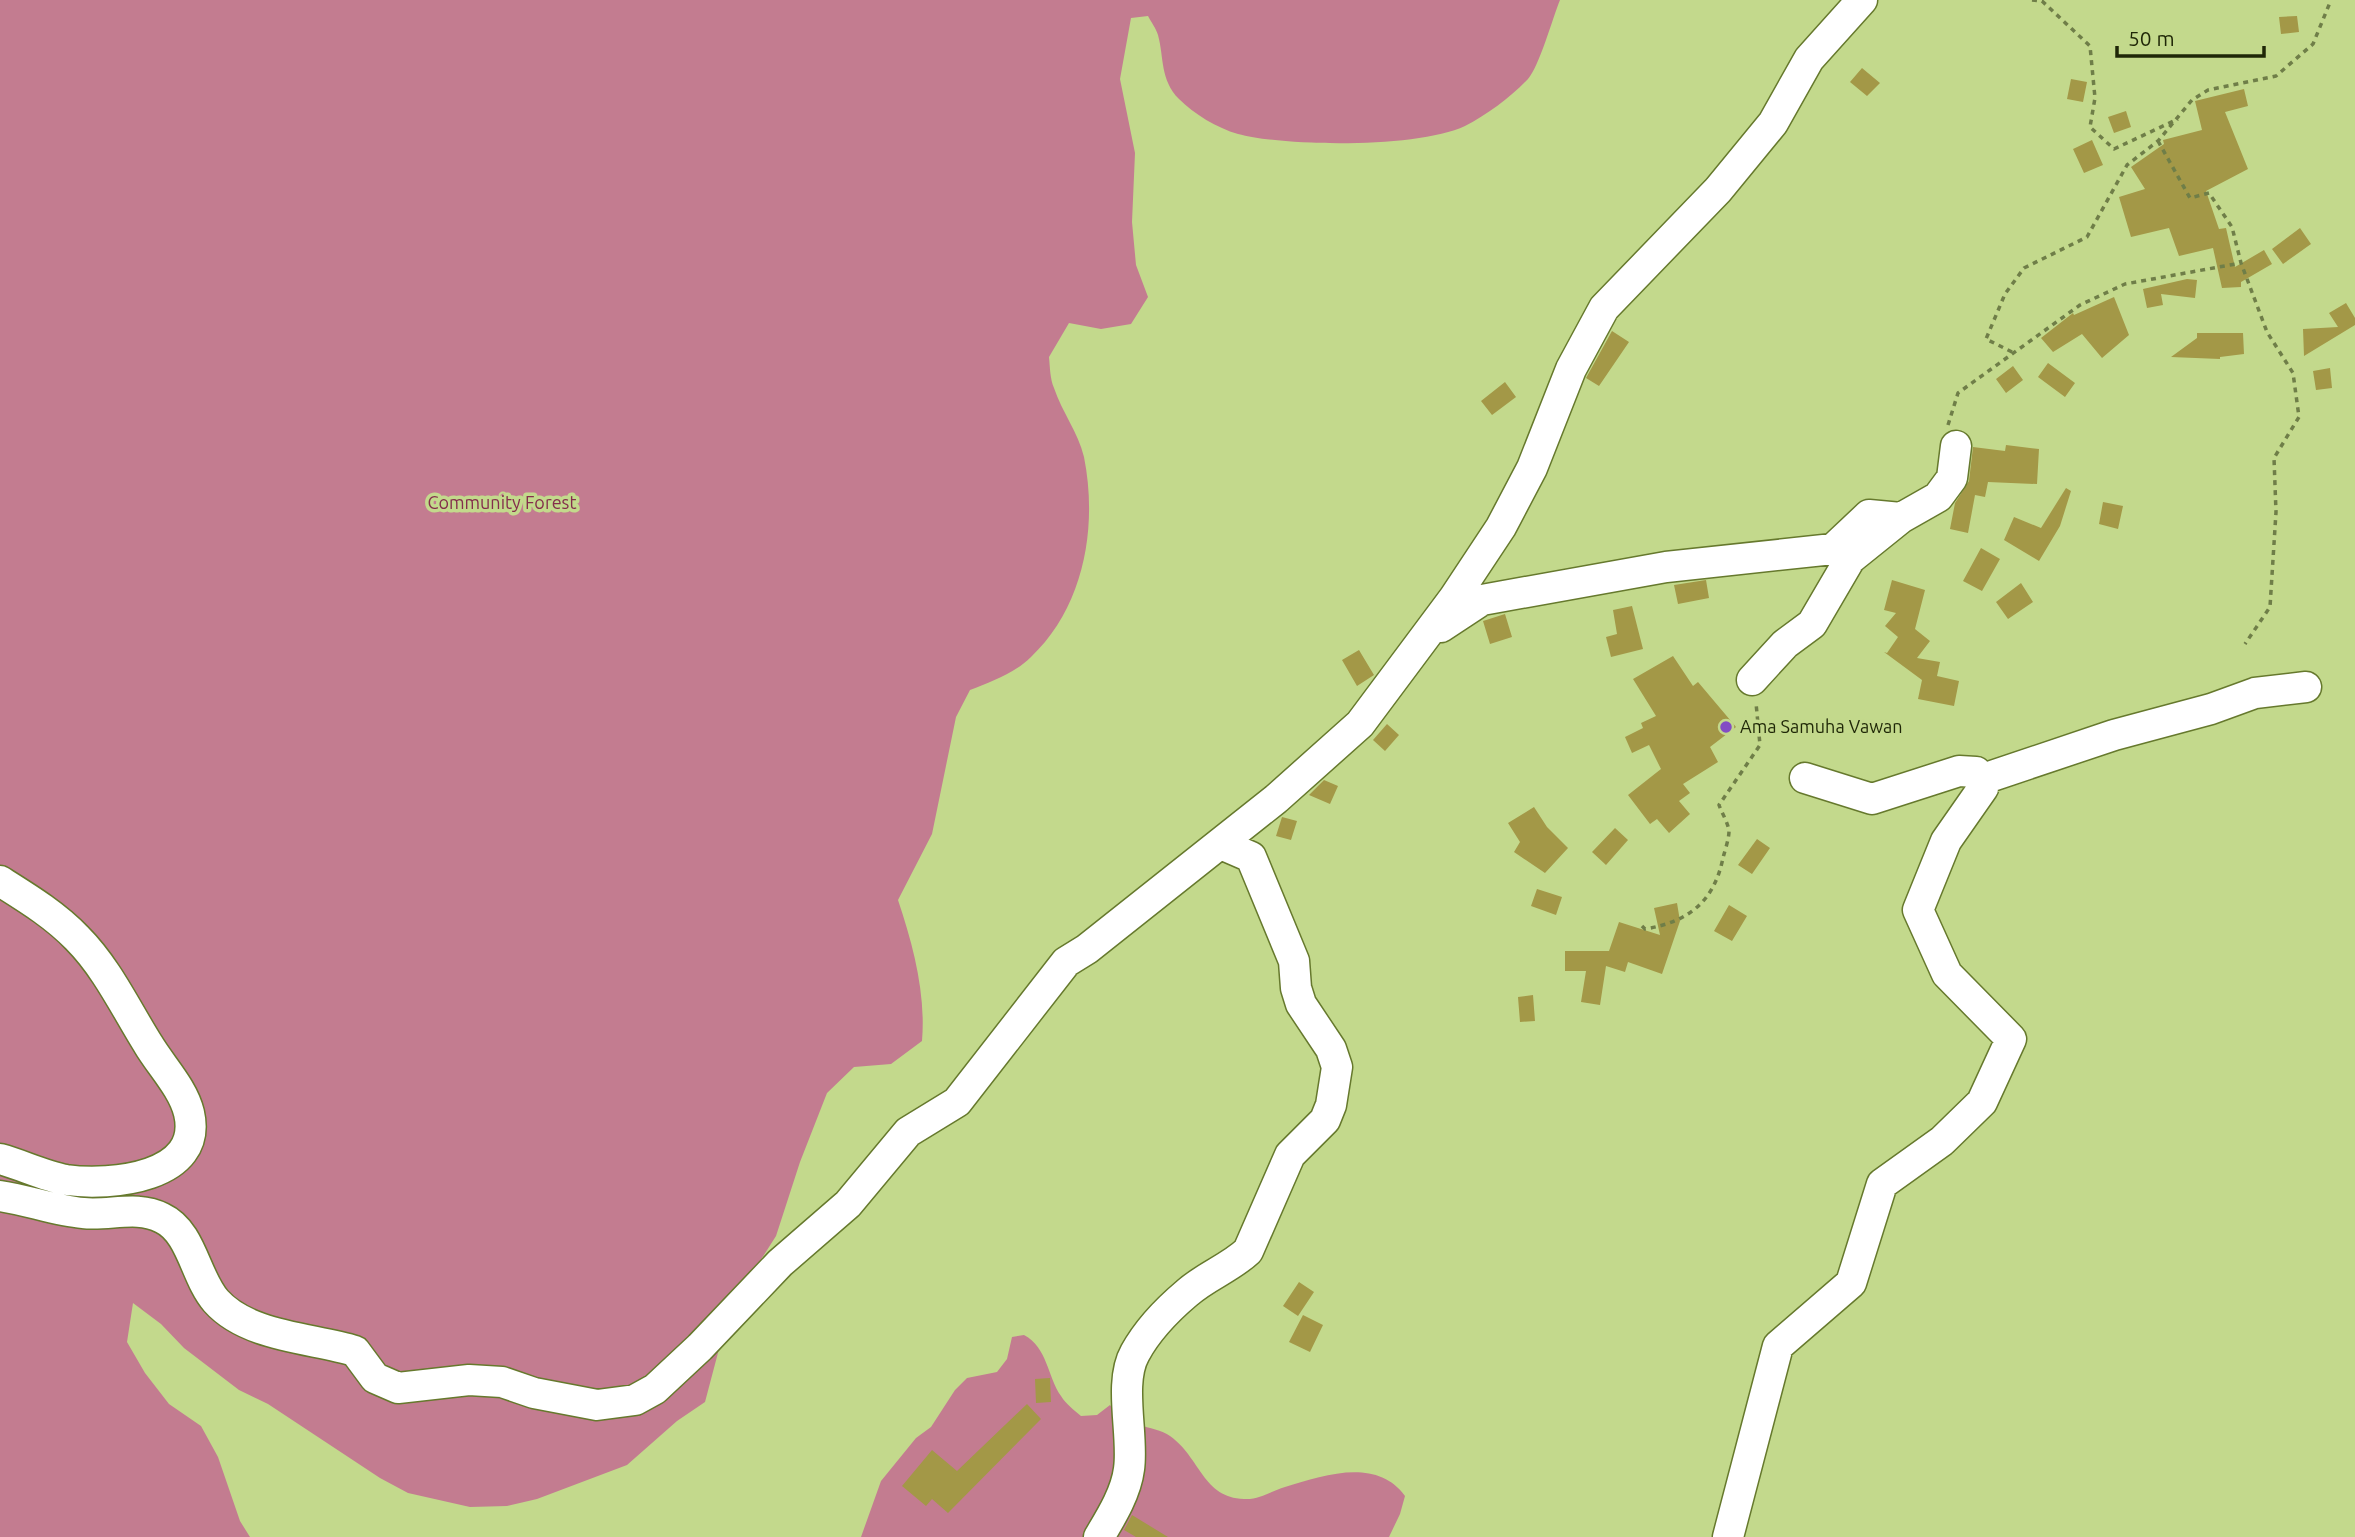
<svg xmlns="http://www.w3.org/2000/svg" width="2355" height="1537" font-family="Ubuntu,sans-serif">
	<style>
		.forest { fill: #c37c90 }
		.building { fill: #a39847 }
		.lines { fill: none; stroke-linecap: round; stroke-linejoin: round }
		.minor-casing { stroke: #66792d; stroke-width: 33 }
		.path { stroke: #6f7e48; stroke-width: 3.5; stroke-dasharray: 5 5; stroke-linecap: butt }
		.minor { stroke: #fff; stroke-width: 30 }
		.poi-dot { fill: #834dc4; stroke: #c3d98c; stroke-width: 2.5 }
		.labels { text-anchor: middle; stroke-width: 7; stroke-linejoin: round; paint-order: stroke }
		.park-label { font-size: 18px; fill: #842e4c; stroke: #c3d98c }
		.poi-label { font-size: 18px; fill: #1f2707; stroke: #c3d98c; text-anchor: start }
	</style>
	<rect width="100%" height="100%" fill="#c3d98c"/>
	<path class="forest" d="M0,0H1560C1553,17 1539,67 1528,79C1511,97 1487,115 1465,126C1419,148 1287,147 1238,134C1217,128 1194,114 1179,99C1160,80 1164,57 1158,35C1156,28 1151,22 1148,16L1131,18L1120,79L1135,153L1132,222L1136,265L1148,297L1131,324L1101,329L1069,323L1049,357C1050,367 1050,379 1054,388C1062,412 1078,432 1084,457C1098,527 1084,607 1031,657C1015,673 991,682 970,690L956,717L932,834L898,900C913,945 926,993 922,1041L891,1064L854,1067L827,1093L800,1162L776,1236L755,1269L733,1296L705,1402L677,1421L627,1465L537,1499L507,1506L470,1507L408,1493L380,1478L268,1404L239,1390L184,1348L161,1324L133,1303L127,1342L145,1373L169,1404L201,1426L218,1457L240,1521L250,1537H0Z
		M1024,1335C1048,1348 1047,1376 1061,1396C1066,1404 1074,1410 1081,1416L1097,1415L1110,1405L1119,1418L1122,1464L1142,1481L1139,1425C1149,1428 1162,1430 1170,1436C1200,1457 1203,1498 1244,1499C1260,1500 1271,1491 1285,1487C1324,1475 1377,1457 1405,1496L1400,1514L1389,1537H861L881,1481L916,1438L931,1427L955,1390L967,1378L997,1372L1007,1359L1012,1337Z"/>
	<path class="building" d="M2297,16L2299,32L2281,34L2279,17Z
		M1862,68L1880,83L1867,96L1850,82Z
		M2071,79L2087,82L2083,102L2067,99Z
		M2244,89L2248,106L2225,112L2248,169L2206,191L2219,229L2226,228L2235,267L2264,250L2272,264L2241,282V287L2222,288L2213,248L2179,256L2169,228L2131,237L2119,197L2145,189L2131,167L2164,144L2163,140L2202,130L2195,101Z
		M2126,111L2131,127L2114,133L2108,117Z
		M2092,140L2103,165L2084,173L2073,149Z
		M2300,228L2311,244L2283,264L2272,249Z
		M2187,279L2197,280L2195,298L2161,294L2163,305L2147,308L2143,289Z
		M2114,297L2129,335L2102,358L2082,334L2053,352L2041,338L2073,313L2074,315Z
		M2346,303L2355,318V325L2304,356L2303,329L2338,327L2329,313Z
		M1612,331L1629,342L1599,386L1586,378Z
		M2197,333H2243L2244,354L2220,357V359L2171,357L2197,338Z
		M2048,363L2075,383L2065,397L2038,377Z
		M2013,366L2023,380L2006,393L1996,379Z
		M2330,368L2332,388L2316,390L2313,371Z
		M1505,382L1516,397L1492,415L1481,401Z
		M2006,445L2039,449L2037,484L1988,482L1985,497L1975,495L1968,533L1950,529L1955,503L1969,481L1973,447L2005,451Z
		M2066,488L2071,491L2060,526L2039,561L2004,540L2014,517L2041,528Z
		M2103,502L2123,506L2118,529L2099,524Z
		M1981,548L2000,559L1982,591L1963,581Z
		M1706,580L1709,598L1678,604L1674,585Z
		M1892,580L1925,590L1915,629L1930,641L1917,658L1940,662L1937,676L1959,681L1954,706L1918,699L1922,680L1884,652L1887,653L1898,637L1885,626L1896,613L1884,610Z
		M2021,583L2033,602L2008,619L1996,602Z
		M1632,606L1643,649L1611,657L1606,637L1617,634L1613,610Z
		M1505,614L1512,637L1490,644L1483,621Z
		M1359,650L1374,675L1357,686L1342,660Z
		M1673,656L1693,686L1698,682L1736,727L1710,747L1718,762L1683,784L1690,793L1679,801L1690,814L1669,833L1657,819L1650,824L1628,795L1661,769L1649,745L1632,753L1625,737L1643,728L1641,723L1656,716L1633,679Z
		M1387,724L1399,735L1385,751L1373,740Z
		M1324,780L1338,786L1330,804L1309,795Z
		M1534,807L1547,827L1568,848L1545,873L1514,852L1520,842L1508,823Z
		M1282,817L1297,821L1291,840L1276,836Z
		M1615,828L1628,840L1606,865L1592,852Z
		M1757,839L1770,848L1752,874L1738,865Z
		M1537,889L1562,897L1556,915L1531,906Z
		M1677,903L1680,921L1662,974L1628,962L1625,972L1606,966L1600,1005L1581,1002L1586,971H1565V951H1609L1619,922L1660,935L1654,908Z
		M1729,905L1747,916L1732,941L1714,931Z
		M1533,995L1535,1021L1520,1022L1518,997Z
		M1299,1282L1314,1292L1298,1316L1283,1306Z
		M1303,1315L1323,1325L1310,1352L1289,1342Z
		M1050,1378L1051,1402L1036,1403L1035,1379Z
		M1027,1404L1041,1419L948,1513L932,1499L926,1506L902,1486L932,1450L957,1471Z
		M1132,1515L1168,1537H1136L1124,1530Z"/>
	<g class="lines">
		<g class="minor-casing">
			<path id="minor" d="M1441,627L1482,600L1666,567L1833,549L1869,515L1901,518L1938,497L1952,478L1956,446
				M1752,680L1785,644L1812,624L1850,559L1901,518
				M1980,780L2114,735L2211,709L2255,693L2306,687
				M0,881C27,898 55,915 77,938C107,968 126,1009 148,1044C161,1066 183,1088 189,1113C204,1178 111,1186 66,1180C44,1176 22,1165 0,1159
				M0,1196C28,1200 56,1211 83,1213C110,1216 137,1205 162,1218C192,1232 195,1277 216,1301C248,1337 313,1338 355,1351L375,1378L398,1388L469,1380L502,1382L534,1393L597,1405L635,1400L655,1389L700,1347L780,1263L848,1204L908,1132L957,1102L1066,962L1087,949L1276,799L1360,724L1454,598L1501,527L1532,468L1571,369L1604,308L1718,190L1773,123L1809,59L1862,0
				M1099,1537C1111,1517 1126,1493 1129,1469C1134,1436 1118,1383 1135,1353C1147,1331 1168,1309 1187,1293C1206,1276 1230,1268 1248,1251L1290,1155L1325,1120L1331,1105L1337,1067L1331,1049L1301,1004L1296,988L1294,961L1251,857L1221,844
				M1728,1537L1778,1346L1851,1283L1882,1184L1942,1141L1982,1102L2011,1039L1947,974L1918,910L1946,841L1983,788L1976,772L1959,771L1872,799L1805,778"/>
		</g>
		<path class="path" d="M2032,0L2042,1L2090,46L2095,98L2090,127L2114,149L2178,119
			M2158,141L2190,198L2209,193L2232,227L2241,263L2267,332L2293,373L2299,417L2274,458L2276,512L2270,607L2245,644
			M2012,352L1986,339L2005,294L2024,268L2087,237L2127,165L2158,141L2192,100L2208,90L2276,76L2313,44L2331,0
			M1948,425L1958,393L2080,305L2125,284L2241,263
			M1642,926L1645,929C1688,922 1714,902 1723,858C1725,850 1729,839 1729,831C1728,823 1722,813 1719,805L1760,745L1756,703"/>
		<use href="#minor" class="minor"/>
	</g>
	<circle class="poi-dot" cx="1726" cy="727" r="7"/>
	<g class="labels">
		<g class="park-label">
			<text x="502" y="509">Community Forest</text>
		</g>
		<g class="poi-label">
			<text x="1740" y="733">Ama Samuha Vawan</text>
		</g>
	</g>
	<path d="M2117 46v10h147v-10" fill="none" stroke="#1f2707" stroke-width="3.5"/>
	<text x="2128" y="46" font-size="21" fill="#1f2707" stroke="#c3d98c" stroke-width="5" paint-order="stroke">50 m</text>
</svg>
